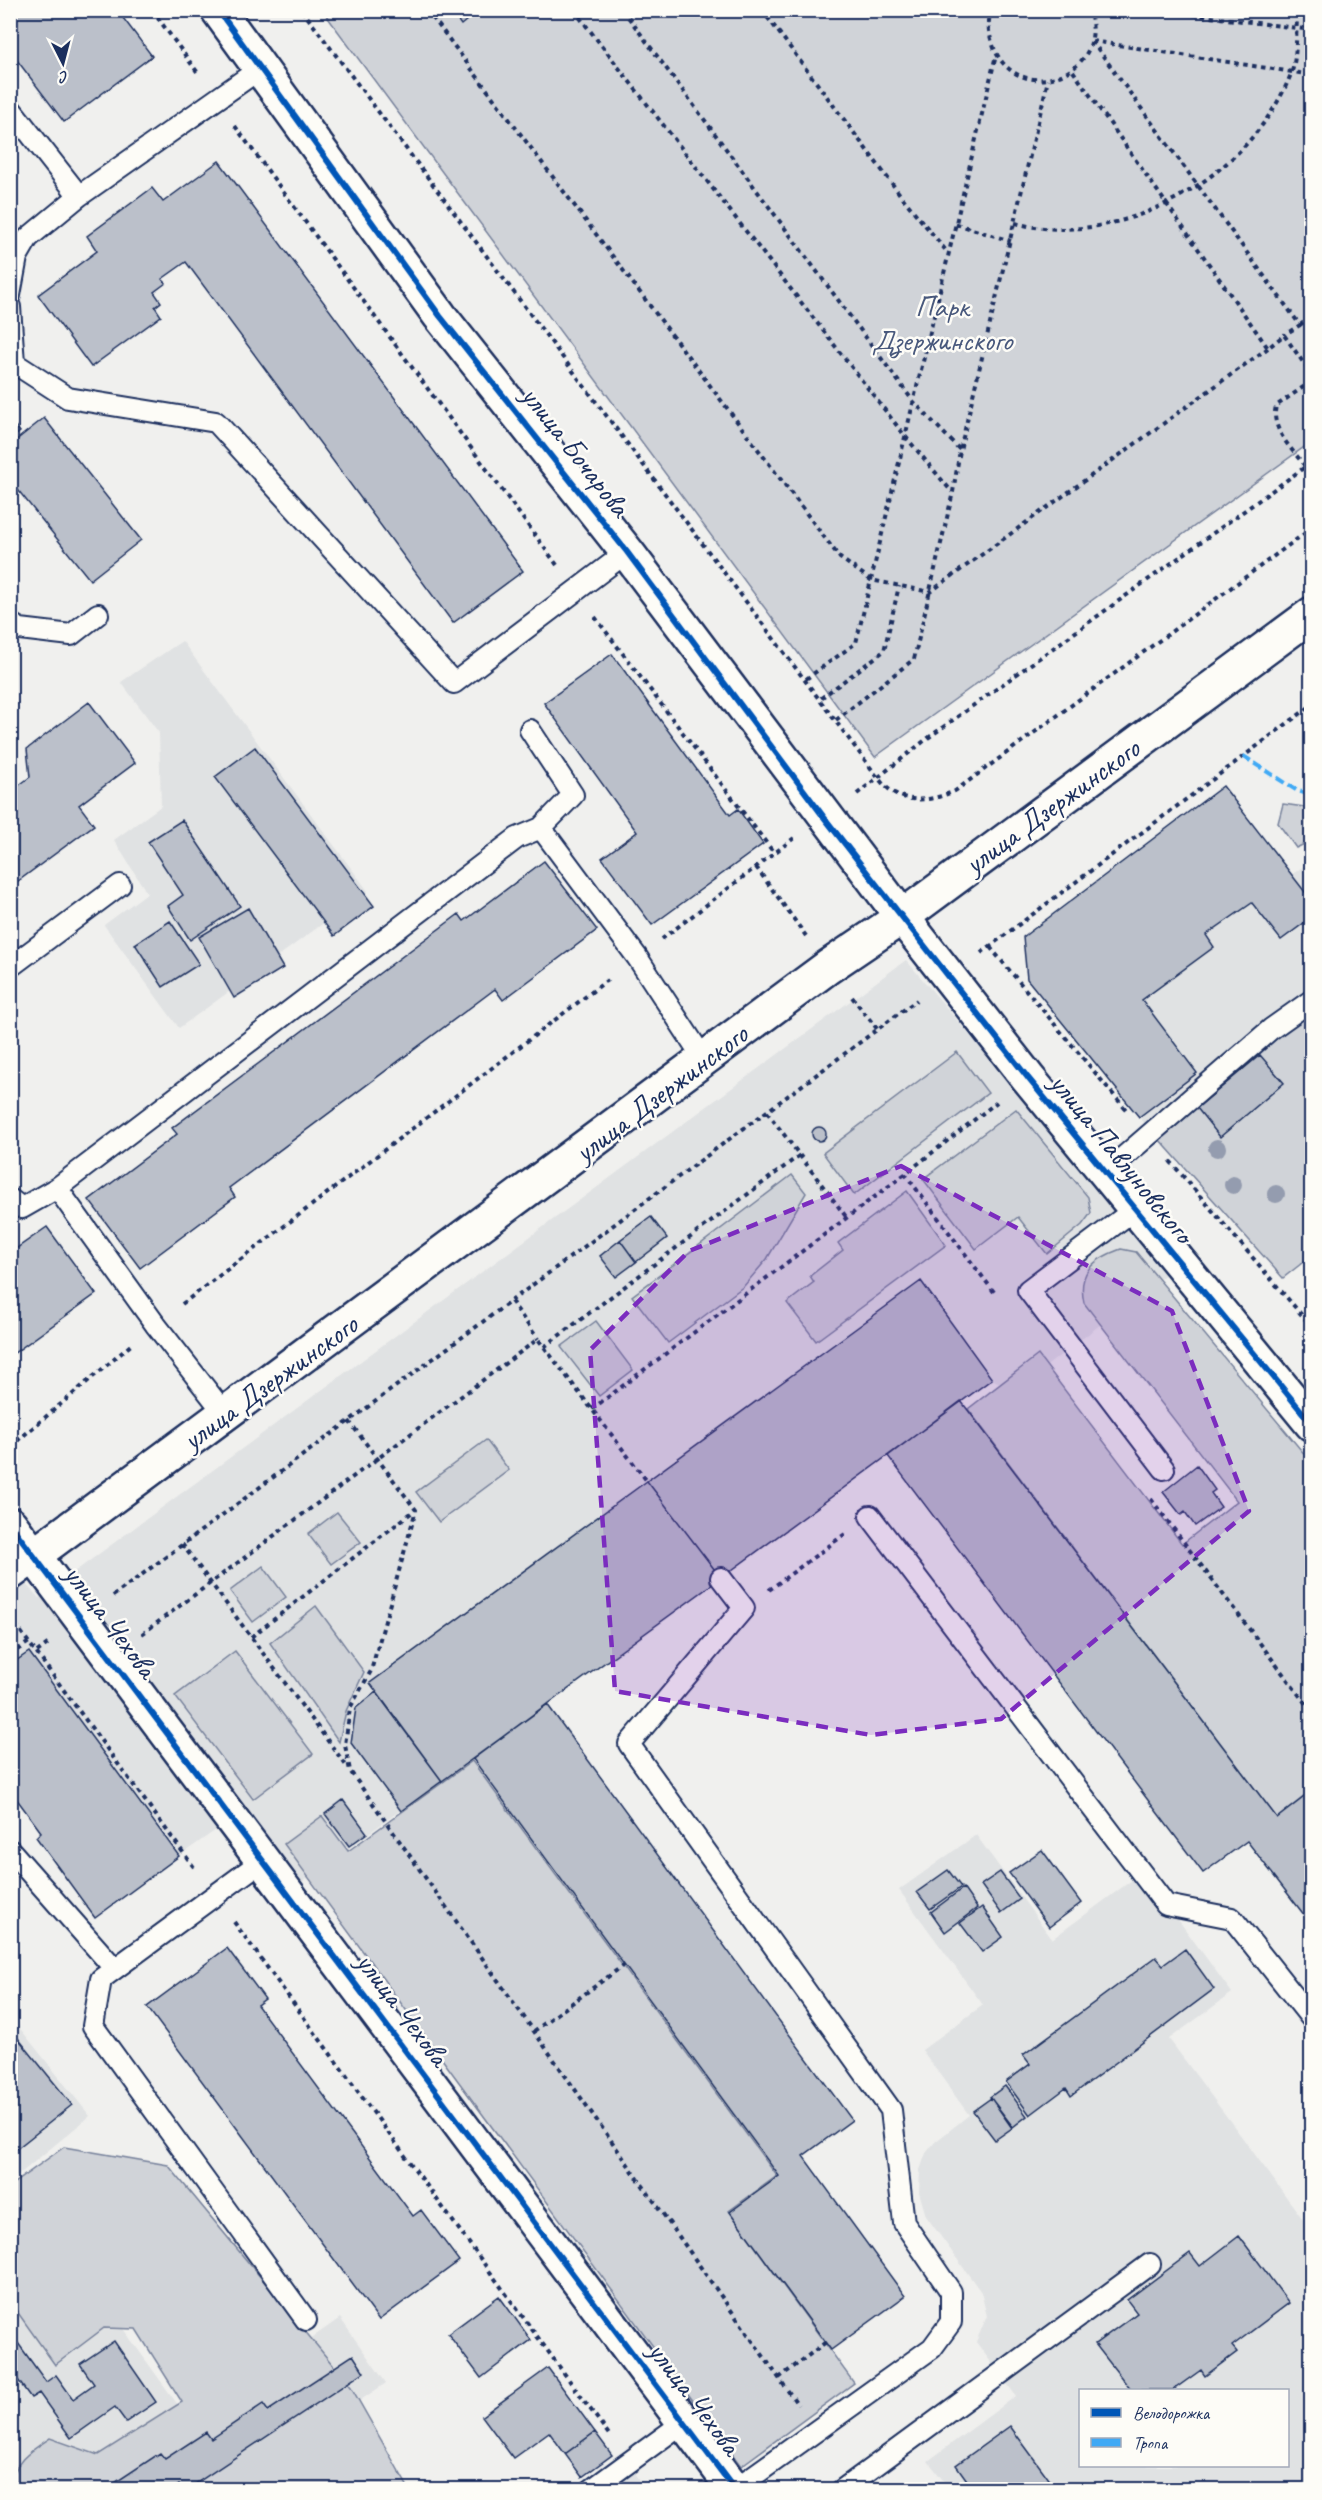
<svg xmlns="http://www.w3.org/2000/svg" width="1322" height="2500" font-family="Caveat,sans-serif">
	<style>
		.built { fill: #e0e2e3; fill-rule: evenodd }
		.green { fill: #d0d3d8; stroke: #76819b; stroke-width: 1.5 }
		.building { fill: #bbc0ca; stroke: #1b2f5e; stroke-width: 1.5 }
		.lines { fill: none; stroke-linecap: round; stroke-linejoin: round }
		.lane-casing { stroke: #1b2f5e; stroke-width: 24 }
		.street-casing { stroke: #1b2f5e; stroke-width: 38 }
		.secondary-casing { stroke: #1b2f5e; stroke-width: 38 }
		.primary-casing { stroke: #1b2f5e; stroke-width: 38 }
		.path { stroke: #1b2f5e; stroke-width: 4; stroke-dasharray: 4.5 4.5; stroke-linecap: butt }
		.lane { stroke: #fdfcf7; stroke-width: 20 }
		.street { stroke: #fdfcf7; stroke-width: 33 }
		.secondary { stroke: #fdfcf7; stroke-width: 33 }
		.primary { stroke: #fdfcf7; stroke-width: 33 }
		.quiet { stroke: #3fa9f5; stroke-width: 4.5; stroke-dasharray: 9 4.5; stroke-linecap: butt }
		.cycleway-casing { stroke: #fdfcf7; stroke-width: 10 }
		.cycleway { stroke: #0057b8; stroke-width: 6 }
		.tree { fill: #949caf }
		.marked { fill: #7b2cbf; fill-opacity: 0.2; stroke: #7b2cbf; stroke-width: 4.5; stroke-dasharray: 12 8; stroke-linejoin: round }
		.labels { text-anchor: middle; stroke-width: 5; stroke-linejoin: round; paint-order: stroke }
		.park-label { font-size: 30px; fill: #48587c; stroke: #fdfcf7 }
		.street-label { font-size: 30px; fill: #1b2f5e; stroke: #fdfcf7 }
	</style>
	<rect width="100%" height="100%" fill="#f0f0ee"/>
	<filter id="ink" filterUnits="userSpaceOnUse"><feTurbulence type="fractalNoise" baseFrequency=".0167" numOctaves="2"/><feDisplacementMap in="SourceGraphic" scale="12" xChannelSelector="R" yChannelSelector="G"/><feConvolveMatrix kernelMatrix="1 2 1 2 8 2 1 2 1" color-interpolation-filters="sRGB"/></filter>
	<g filter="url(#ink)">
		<path class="built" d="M182,641L368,891L179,1028L104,925L147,893L114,840L161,806L159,733L121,682Z
			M1223,786L1291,875L1311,861V1256L1283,1278L1139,1117L1027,979L1023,937Z
			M906,960L1170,1271L1014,1391L992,1379L273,1903L216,1830L179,1856L30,1652L11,1665L10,1568L39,1598Z
			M976,1835L1052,1939L1143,1872L1232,1993L1169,2039L1311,2230V2489H950L928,2461L1016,2396L976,2342L987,2316L981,2292L926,2216L919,2192L920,2170L926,2153L935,2142L969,2115L922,2050L983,2005L899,1890ZM1080,2390H1288V2466H1080Z
			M10,2016L90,2116L11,2181H10Z
			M10,2297L57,2361L116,2319L191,2423L340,2318L386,2383L227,2489H11Z
			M633,2472L646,2489L608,2490Z"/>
		<path class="green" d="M323,11H1311V442L875,757Z
			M1283,804L1311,808V841L1296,848L1278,823Z
			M1311,1012V1256L1283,1278L1159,1139L1269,1043Z
			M957,1052L988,1093L854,1195L823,1153Z
			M1016,1109L1088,1197L1091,1213L1082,1225L1047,1254L1018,1217L976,1249L923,1179Z
			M792,1175L806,1193L767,1259L744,1286L668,1343L632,1296Z
			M907,1191L946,1245L816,1341L787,1303L814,1282L810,1276L843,1250L838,1243Z
			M1121,1249L1136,1252L1311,1462V1791L1277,1818L968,1409L1038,1355L1182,1544L1237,1501L1084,1303C1077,1272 1093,1259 1121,1249Z
			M596,1321L633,1370L599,1396L561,1347Z
			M486,1440L509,1470L439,1522L416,1492Z
			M337,1512L361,1542L331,1564L308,1534Z
			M263,1566L286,1597L253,1622L230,1591Z
			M316,1606L364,1672L346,1711L339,1742L270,1643Z
			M235,1651L313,1754L253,1799L175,1696Z
			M472,1761L777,2176L729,2211L854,2383L741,2466L284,1844L322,1816L348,1851Z
			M64,2147L168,2165L351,2387L409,2489H11C11,2463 30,2451 50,2438L98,2455L182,2402L136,2329L104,2328L55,2365L11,2303L10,2186Z"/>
		<path class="building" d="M10,10H117L152,56L64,122L10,51Z
			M450,10H479L461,25Z
			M219,161L523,571L453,623L186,262L162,279L166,283L154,292L161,302L155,307L161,316L91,367L38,295L97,251L87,236L152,188L163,202Z
			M44,418L141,540L90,580L10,480V445Z
			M10,420L20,432L10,440Z
			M612,654L730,815L738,809L763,844L652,925L602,858L637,832L544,703Z
			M89,702L135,763L79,805L94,825L10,887V792L30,777L27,749Z
			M255,747L374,906L334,936L215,777Z
			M1223,786L1312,901V917L1281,940L1252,903L1206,935L1214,947L1142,1000L1197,1073L1139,1117L1027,979L1023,937Z
			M182,820L240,906L190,940L168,906L183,895L148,842Z
			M544,861L597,930L503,1000L495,989L229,1188L235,1197L140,1268L89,1200L177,1134L172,1128L459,914L464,921Z
			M248,908L283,968L234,998L199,937Z
			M170,921L199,964L163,987L135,944Z
			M1260,1055L1284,1083L1220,1137L1197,1108Z
			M812 1134a7 7 0 1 1 14 0a7 7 0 1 1-14 0Z
			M651,1217L667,1238L636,1262L620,1240Z
			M47,1227L96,1294L10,1356V1253Z
			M620,1240L636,1262L616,1277L600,1256Z
			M921,1281L992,1379L721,1578L647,1481Z
			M961,1401L1277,1818L1312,1791V1925L1247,1841L1203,1873L888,1456Z
			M1197,1465L1215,1490L1211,1493L1221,1507L1195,1526L1185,1512L1181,1515L1163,1492Z
			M647,1481L721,1578L442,1781L370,1683Z
			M29,1652L179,1856L95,1918L36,1837L41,1832L10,1790V1665Z
			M376,1692L442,1781L401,1811L351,1743L356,1708Z
			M547,1704L852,2120L803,2156L905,2296L831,2350L730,2212L779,2176L473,1759Z
			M343,1800L367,1833L349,1846L325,1814Z
			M1042,1850L1081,1903L1049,1927L1009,1873Z
			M948,1870L961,1887L930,1909L917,1892Z
			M1000,1872L1020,1899L1001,1913L981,1885Z
			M963,1888L977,1908L945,1932L931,1912Z
			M982,1907L1003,1937L982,1952L960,1923Z
			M227,1948L265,1999L257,2005L413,2216L421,2210L459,2261L379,2320L147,2007Z
			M1185,1949L1214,1989L1071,2096L1066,2088L1030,2115L1006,2082L1030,2064L1023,2055L1156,1957L1163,1965Z
			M17,2037L72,2105L10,2154V2042Z
			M1005,2086L1027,2116L1013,2127L990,2097Z
			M991,2098L1012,2128L995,2140L973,2111Z
			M1239,2236L1289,2303L1232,2346L1237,2352L1205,2376L1201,2370L1173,2390H1131L1095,2344L1137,2313L1127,2300L1190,2253L1200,2266Z
			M499,2296L531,2340L481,2378L448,2334Z
			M10,2332L46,2382L56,2375L73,2399L94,2384L80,2364L114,2341L156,2402L126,2422L115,2407L71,2438L39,2393L31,2398L10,2369Z
			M353,2355L364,2372L186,2490L179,2485L172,2490H104L160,2453L165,2459L206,2432L211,2439L263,2404L268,2411Z
			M548,2368L595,2432L565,2454L549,2432L513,2458L482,2416Z
			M1010,2426L1057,2490H974L956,2465Z
			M595,2432L612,2455L582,2477L565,2454Z"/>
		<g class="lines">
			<g class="lane-casing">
				<path id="lane" d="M10,108L79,196
					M10,295L17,257L28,238L79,196L261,68
					M10,307L14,363L68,398L216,422L454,683L627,552
					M10,623L20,629L71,635L98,614
					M530,730L573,795L541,828
					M10,967L120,885
					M1105,1173L1271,1029L1312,1000
					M10,1199L22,1208L57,1188
					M1135,1209L1028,1290L1164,1469
					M226,1415L155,1324L57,1188L517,838L541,828L637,957L705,1061
					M870,1516L1166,1905L1232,1918L1312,2019
					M721,1578L744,1608L629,1744L891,2110L904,2223L951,2292V2322L932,2348L735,2489
					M10,1850L114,1968
					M263,1860L101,1979L93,2026L306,2320
					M591,2490L684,2422
					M842,2490L1150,2264"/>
			</g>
			<g class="street-casing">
				<path id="street" d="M902,917L1028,1078L1312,1424
					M10,1524L735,2490"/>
			</g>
			<g class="secondary-casing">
				<path id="secondary" d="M218,10L440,316L627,552L902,917"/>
			</g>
			<g class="primary-casing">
				<path id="primary" d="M10,1573L828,967L902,917L1312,614"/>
			</g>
			<path class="path" d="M152,10L198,73
				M302,10L879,779C899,805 927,803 955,791L1312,528
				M427,10L840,558L871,580L930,592L1268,348
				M574,10L905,436L952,492
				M623,10L913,401L960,450
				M762,10L902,197L948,253
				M992,10C987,22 988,31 992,42C1012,110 1113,77 1089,10
				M1157,10L1312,30
				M1092,41L1300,325L1284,335
				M1092,41L1312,75
				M1073,71L1268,348L1284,335L1312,375
				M235,126L557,565
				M1015,223C1122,251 1251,176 1291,74C1298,56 1295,30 1298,10
				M956,224L1011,241
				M1300,325L1312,316
				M1305,466C1292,449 1270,429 1276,406L1312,381
				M595,617L774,853
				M806,679L856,643L996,55
				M821,698L884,651L899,586
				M836,720L914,659L953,492L960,450L1048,80
				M857,794L928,738L1312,462
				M756,867L806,936
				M662,939L794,838
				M990,947L1128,1112
				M981,953L1312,705
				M852,997L878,1030
				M767,1112L847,1218
				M1170,1161L1312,1327
				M994,1292L905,1174L997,1102
				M511,1301L538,1339
				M182,1304L610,978
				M544,1347L800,1155
				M592,1409L905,1174
				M349,1421L416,1510L371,1671L350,1708L345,1745L350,1771L798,2405
				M10,1430L19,1441
				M10,1447L132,1344
				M1151,1499L1312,1712
				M182,1544L348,1768
				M769,1590L845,1534
				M113,1596L917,1000
				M10,1617L196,1870
				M142,1634L538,1339L647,1481
				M251,1637L415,1510
				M37,1652L49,1643
				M10,1655L29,1642
				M234,1922L610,2436
				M534,2031L624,1965
				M779,2378L826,2342"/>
			<use href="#lane" class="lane"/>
			<use href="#street" class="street"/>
			<use href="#secondary" class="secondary"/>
			<use href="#primary" class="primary"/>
			<path class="quiet" d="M1243,756L1298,791L1312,795"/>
			<g class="cycleway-casing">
				<path id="cycleway" d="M218,10L440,316L627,552L823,816L1028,1078L1312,1424
					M10,1524L735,2490"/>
			</g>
			<use href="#cycleway" class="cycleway"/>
		</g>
		<g class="tree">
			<circle cx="1217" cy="1148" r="9"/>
			<circle cx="1233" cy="1185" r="9"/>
			<circle cx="1276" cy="1194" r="9"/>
		</g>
	</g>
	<path class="marked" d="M901,1166L1172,1311L1249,1511L1001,1719L871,1735L615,1691L590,1350L689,1251Z"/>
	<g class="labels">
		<g class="park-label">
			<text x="942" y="316">Парк<tspan x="942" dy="34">Дзержинского</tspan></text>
		</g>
		<g class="street-label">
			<text transform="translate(576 451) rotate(52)" y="10">улица Бочарова</text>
			<text transform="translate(1052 806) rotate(-36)" y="10">улица Дзержинского</text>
			<text transform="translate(661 1093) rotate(-37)" y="10">улица Дзержинского</text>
			<text transform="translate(1122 1158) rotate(51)" y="10">улица Павлуновского</text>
			<text transform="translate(270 1382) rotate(-36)" y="10">улица Дзержинского</text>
			<text transform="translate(111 1621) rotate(53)" y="10">улица Чехова</text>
			<text transform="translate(403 2009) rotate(53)" y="10">улица Чехова</text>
			<text transform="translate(695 2398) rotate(53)" y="10">улица Чехова</text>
		</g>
	</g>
	<rect width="1322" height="2500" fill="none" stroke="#fdfcf7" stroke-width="36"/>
	<rect x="18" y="18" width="1286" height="2464" fill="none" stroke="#1b2f5e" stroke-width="2" filter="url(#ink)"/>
	<rect x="1079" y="2389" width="210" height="78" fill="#fdfcf7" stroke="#a3aaba" stroke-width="1.5"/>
	<rect x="1091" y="2408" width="30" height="9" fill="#0057b8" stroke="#a3aaba" stroke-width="1.5"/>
	<text x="1133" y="2419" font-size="18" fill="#1b2f5e">Велодорожка</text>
	<rect x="1091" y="2438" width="30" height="9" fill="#3fa9f5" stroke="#a3aaba" stroke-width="1.5"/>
	<text x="1133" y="2449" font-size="18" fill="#1b2f5e">Тропа</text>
	<g transform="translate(63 63) rotate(174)" stroke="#fdfcf7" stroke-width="4.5" paint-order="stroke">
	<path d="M0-4.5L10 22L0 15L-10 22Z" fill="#1b2f5e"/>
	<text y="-9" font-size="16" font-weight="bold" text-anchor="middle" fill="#1b2f5e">С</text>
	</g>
</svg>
